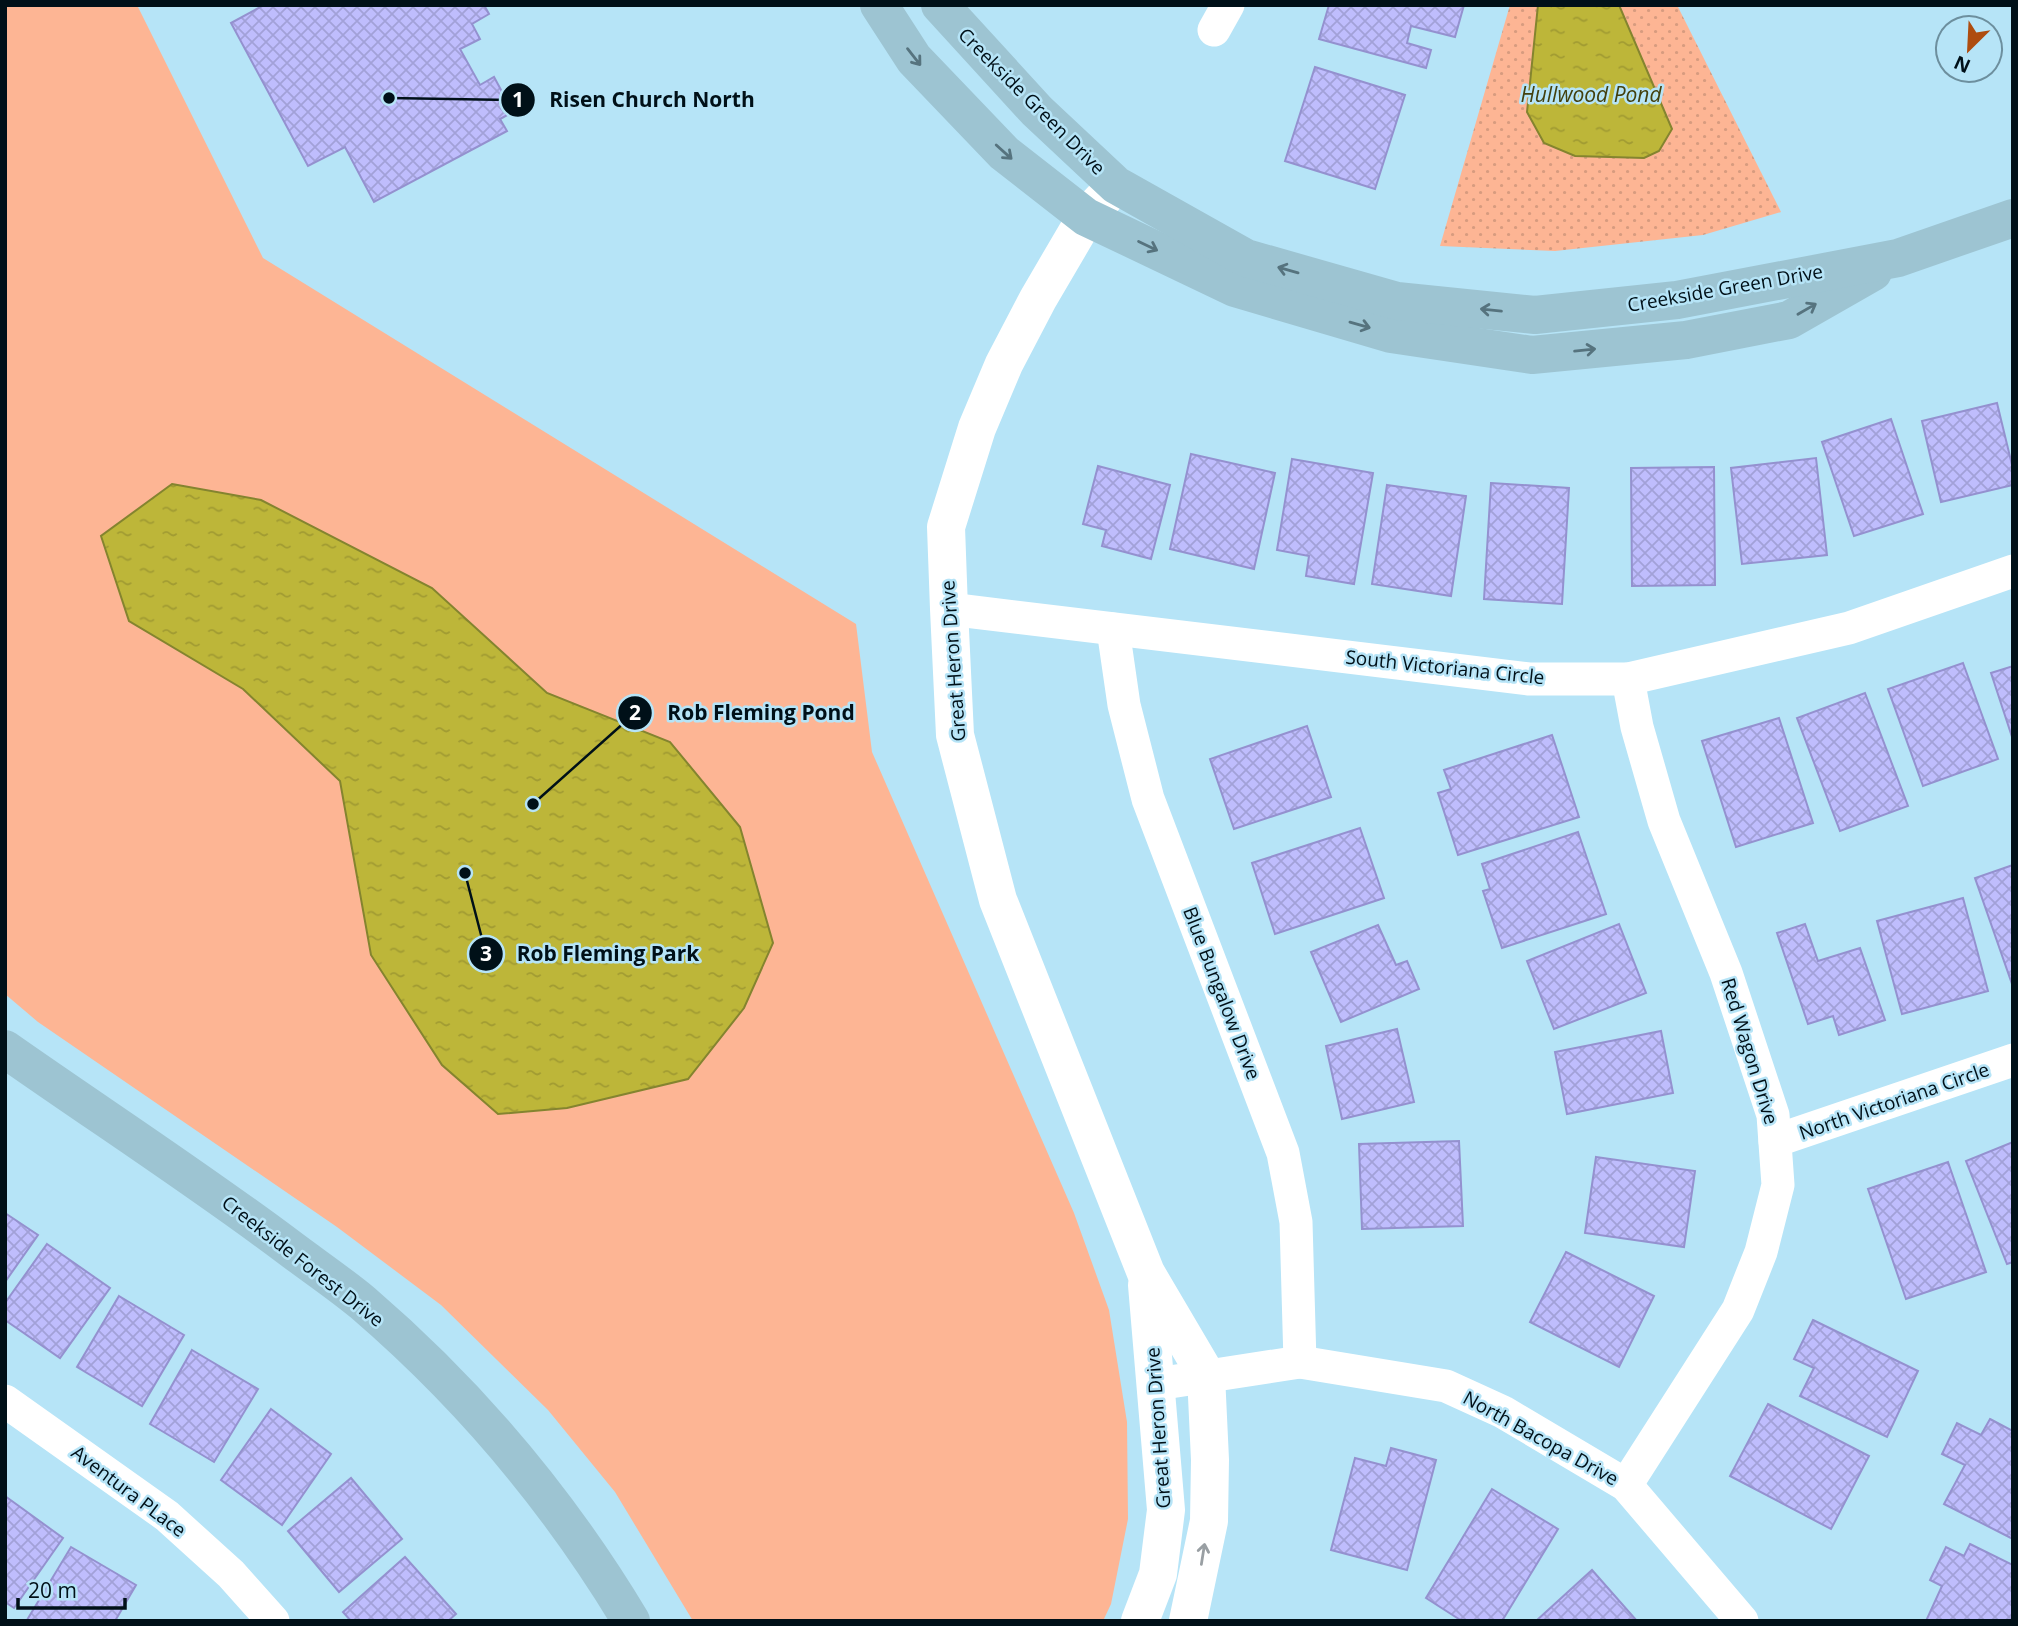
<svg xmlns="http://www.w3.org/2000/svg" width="2018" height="1626" viewBox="0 0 2018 1626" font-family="'Open Sans',sans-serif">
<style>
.grass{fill:url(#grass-dots)}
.park{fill:#fdb594}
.water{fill:url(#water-ripples);stroke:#84842f;stroke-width:2}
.building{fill:url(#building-cross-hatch);stroke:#9491cf;stroke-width:2}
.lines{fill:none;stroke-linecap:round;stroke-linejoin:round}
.minor{stroke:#fff;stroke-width:33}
.tertiary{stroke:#fff;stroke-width:38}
.secondary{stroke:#9dc4d2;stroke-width:38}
.oneway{stroke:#56737e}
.oneway2{stroke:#999fa3}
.labels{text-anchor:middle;stroke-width:5;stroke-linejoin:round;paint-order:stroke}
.street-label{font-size:19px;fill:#001018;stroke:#b6e4f7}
.water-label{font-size:21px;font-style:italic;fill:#43400d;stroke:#b6e4f7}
.leader{fill:none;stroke:#001018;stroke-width:2.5}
.callout-dot{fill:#001018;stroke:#b6e4f7;stroke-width:2.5}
.mark-label{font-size:21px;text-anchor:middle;font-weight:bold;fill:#fff}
.callout-label{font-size:21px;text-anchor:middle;font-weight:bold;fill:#001018;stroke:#b6e4f7;stroke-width:5;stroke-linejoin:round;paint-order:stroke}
</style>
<defs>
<pattern id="grass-dots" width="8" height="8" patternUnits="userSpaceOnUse" patternTransform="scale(1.75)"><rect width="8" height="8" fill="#fdb594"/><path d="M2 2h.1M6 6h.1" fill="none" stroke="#d79b7f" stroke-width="1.8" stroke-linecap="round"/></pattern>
<pattern id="water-ripples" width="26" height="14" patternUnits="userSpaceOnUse" patternTransform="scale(1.75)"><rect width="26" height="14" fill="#bdb639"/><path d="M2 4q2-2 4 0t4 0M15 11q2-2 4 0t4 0" fill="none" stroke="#a19b32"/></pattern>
<pattern id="building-cross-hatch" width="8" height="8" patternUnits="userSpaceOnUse" patternTransform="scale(1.75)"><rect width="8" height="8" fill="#bfbdfd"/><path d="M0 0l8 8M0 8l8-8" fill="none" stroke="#a2a1d8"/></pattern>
</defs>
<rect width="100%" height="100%" fill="#b6e4f7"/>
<path class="grass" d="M1510 5H1677L1781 212 1703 235 1555 251 1440 246Z"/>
<path class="park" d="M5 5H137L263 258 856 624 872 752 1074 1213 1109 1310 1127 1422 1128 1519 1111 1604 1103 1621H693L615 1492 548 1410 441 1305 337 1227 38 1022 5 994Z"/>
<g class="water">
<path d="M1538 5H1619L1672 129 1659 151 1644 158 1575 156 1544 143 1527 112Z"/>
<path d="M172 484 261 500 432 588 547 693 670 742 740 827 773 943 744 1008 688 1079 567 1108 498 1114 442 1065 371 955 340 781 243 689 129 621 101 536Z"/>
</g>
<g class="building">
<path d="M264 5H484L489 14 472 24 480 39 460 49 480 85 494 77 513 112 500 119 507 131 374 202 345 147 308 166 231 23Z"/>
<path d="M1329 5H1464L1455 37 1411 26 1407 43 1431 50 1426 68 1319 39Z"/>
<path d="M1315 67 1405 95 1375 189 1285 161Z"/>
<path d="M1997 403 2013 469V485L1941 502 1922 421Z"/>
<path d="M1891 419 1923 514 1854 536 1822 442Z"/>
<path d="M1191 454 1275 473 1254 569 1170 549Z"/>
<path d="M1816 458 1827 555 1742 564 1731 468Z"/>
<path d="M1292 459 1373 473 1354 584 1306 576 1309 556 1277 550Z"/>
<path d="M1098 466 1170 485 1151 559 1102 546 1106 530 1083 524Z"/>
<path d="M1714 467 1715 585 1632 586 1631 468Z"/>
<path d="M1491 483 1569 488 1562 604 1484 599Z"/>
<path d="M1387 485 1466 496 1451 596 1372 584Z"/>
<path d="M1963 663 1998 759 1923 786 1888 689Z"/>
<path d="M2013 666V740L1991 673Z"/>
<path d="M1865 693 1908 806 1840 831 1797 718Z"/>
<path d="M1779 718 1813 823 1736 847 1702 741Z"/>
<path d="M1307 726 1331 797 1234 829 1210 759Z"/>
<path d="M1552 735 1579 817 1458 855 1438 793 1451 789 1444 770Z"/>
<path d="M1360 828 1384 898 1275 934 1252 863Z"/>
<path d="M1578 832 1606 914 1502 948 1483 891 1490 889 1482 864Z"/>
<path d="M2013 865V984H2012L1975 878Z"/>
<path d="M1963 898 1988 991 1902 1014 1877 921Z"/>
<path d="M1619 924 1646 993 1554 1029 1527 961Z"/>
<path d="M1805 924 1818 961 1860 948 1885 1020 1839 1035 1833 1016 1808 1024 1777 933Z"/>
<path d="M1378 925 1396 965 1407 961 1419 989 1341 1022 1311 952Z"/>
<path d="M1397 1029 1414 1102 1342 1119 1326 1046Z"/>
<path d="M1661 1031 1673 1093 1567 1114 1555 1052Z"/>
<path d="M1459 1141 1463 1226 1362 1229 1359 1144Z"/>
<path d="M2013 1142V1262L2007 1264 1966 1161Z"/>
<path d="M1596 1157 1695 1171 1684 1247 1585 1233Z"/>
<path d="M1948 1162 1986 1272 1906 1299 1868 1189Z"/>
<path d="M5 1213 38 1235 5 1282Z"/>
<path d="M47 1244 110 1288 60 1358 5 1320V1303Z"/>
<path d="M1566 1252 1654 1296 1619 1367 1530 1322Z"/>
<path d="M119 1296 184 1335 142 1406 77 1367Z"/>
<path d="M1813 1320 1918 1371 1887 1437 1800 1396 1814 1368 1794 1359Z"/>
<path d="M192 1350 258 1389 214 1462 150 1424Z"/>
<path d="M1768 1404 1869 1456 1831 1529 1730 1476Z"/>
<path d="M271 1409 331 1454 282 1525 221 1480Z"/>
<path d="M1990 1419 2013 1431V1539L1944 1504 1965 1465 1942 1454 1957 1423 1981 1435Z"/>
<path d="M1391 1448 1436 1460 1407 1570 1331 1550 1355 1458 1386 1466Z"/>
<path d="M351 1478 402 1539 339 1592 288 1531Z"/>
<path d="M1492 1489 1558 1529 1502 1621H1462L1426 1598Z"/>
<path d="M5 1496 63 1538 14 1608 5 1602Z"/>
<path d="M1970 1544 2013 1565V1621H1926L1942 1586 1930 1580 1946 1547 1964 1556Z"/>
<path d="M71 1547 136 1585 115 1621 27 1620Z"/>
<path d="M405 1557 456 1614 448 1621H351L343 1612Z"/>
<path d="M1592 1570 1637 1621H1536Z"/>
</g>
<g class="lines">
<g class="minor">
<path d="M1214 30 1228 5"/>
<path d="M949 609 1529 679H1628L1849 628 2013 571"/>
<path d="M1113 629 1124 705 1148 799 1283 1153 1296 1222 1300 1362"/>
<path d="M1775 1141 2013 1060"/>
<path d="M1157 1384 1300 1362 1446 1386 1503 1412 1626 1485 1742 1621"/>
<path d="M5 1401 167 1516 231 1574 273 1621"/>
<path d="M1626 1485 1738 1310 1761 1252 1778 1185 1773 1115 1726 973 1664 821 1637 727 1628 679"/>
</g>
<g class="tertiary">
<path d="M1116 185 1086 217 1038 299 1004 364 977 428 946 527 949 609 955 735 998 900 1146 1273 1206 1375 1210 1460 1209 1521 1188 1621"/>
<path d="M1140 1621 1158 1574 1166 1510 1147 1285"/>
</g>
<g class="secondary">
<path d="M879 5 914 59 1004 153 1086 217 1235 288 1391 334 1532 355 1686 340 1789 320 1873 272"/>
<path d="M940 5 1037 111 1116 185 1246 258 1397 301 1535 315 1677 300 1898 258 2013 218"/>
<path d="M5 1049C99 1115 195 1177 287 1246 312 1265 339 1283 363 1303 470 1395 559 1501 631 1621"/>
</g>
</g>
<defs><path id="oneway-shaft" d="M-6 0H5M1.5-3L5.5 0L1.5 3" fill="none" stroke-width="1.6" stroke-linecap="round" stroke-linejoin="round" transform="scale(1.75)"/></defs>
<g class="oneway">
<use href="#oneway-shaft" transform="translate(914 57) rotate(52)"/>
<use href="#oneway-shaft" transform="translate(1004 152) rotate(42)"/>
<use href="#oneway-shaft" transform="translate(1148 246) rotate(26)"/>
<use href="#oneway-shaft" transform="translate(1288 270) rotate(-164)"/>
<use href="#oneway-shaft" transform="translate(1807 309) rotate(-30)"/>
<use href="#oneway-shaft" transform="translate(1491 310) rotate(-174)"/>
<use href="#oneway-shaft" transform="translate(1360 325) rotate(16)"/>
<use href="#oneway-shaft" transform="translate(1585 350) rotate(-6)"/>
</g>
<use class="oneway2" href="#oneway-shaft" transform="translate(1203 1554) rotate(-81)"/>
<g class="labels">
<g class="street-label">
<text transform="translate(1032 101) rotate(45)" y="7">Creekside Green Drive</text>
<text transform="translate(1725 288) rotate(-10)" y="7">Creekside Green Drive</text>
<text transform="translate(953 661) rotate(-94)" y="7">Great Heron Drive</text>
<text transform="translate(1445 667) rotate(6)" y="7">South Victoriana Circle</text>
<text transform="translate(1222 993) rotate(69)" y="7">Blue Bungalow Drive</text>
<text transform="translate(1750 1051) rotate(73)" y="7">Red Wagon Drive</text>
<text transform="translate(1894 1101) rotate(-19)" y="7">North Victoriana Circle</text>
<text transform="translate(303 1261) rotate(38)" y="7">Creekside Forest Drive</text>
<text transform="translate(1158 1428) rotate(-94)" y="7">Great Heron Drive</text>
<text transform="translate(1541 1438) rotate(29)" y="7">North Bacopa Drive</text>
<text transform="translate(129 1491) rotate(37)" y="7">Aventura PLace</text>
</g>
<g class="water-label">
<text x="1591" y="102">Hullwood Pond</text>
</g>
</g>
<path class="leader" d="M389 98L518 100M533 804L635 713M465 873L486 954"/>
<g class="callout-dot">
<circle cx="389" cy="98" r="7"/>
<circle cx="533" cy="804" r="7"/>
<circle cx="465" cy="873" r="7"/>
<circle cx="518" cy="100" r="18"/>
<circle cx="635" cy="713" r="18"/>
<circle cx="486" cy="954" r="18"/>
</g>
<g class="mark-label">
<text x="518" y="107">1</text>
<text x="635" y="720">2</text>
<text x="486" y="961">3</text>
</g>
<g class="callout-label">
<text x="652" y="107">Risen Church North</text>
<text x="761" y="720">Rob Fleming Pond</text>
<text x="608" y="961">Rob Fleming Park</text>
</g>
<rect width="2018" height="1626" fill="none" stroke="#001018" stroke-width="14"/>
<g transform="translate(1969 49) rotate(204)"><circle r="33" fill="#b6e4f7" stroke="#6d8f9e" stroke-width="2"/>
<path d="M0-5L12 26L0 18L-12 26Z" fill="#ae4c0f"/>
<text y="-10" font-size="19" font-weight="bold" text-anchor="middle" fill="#001018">N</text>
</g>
<path d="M18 1598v10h107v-10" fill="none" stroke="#001018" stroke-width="3.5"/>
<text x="28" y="1598" font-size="21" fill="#001018" stroke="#b6e4f7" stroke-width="5" paint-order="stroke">20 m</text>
</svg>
